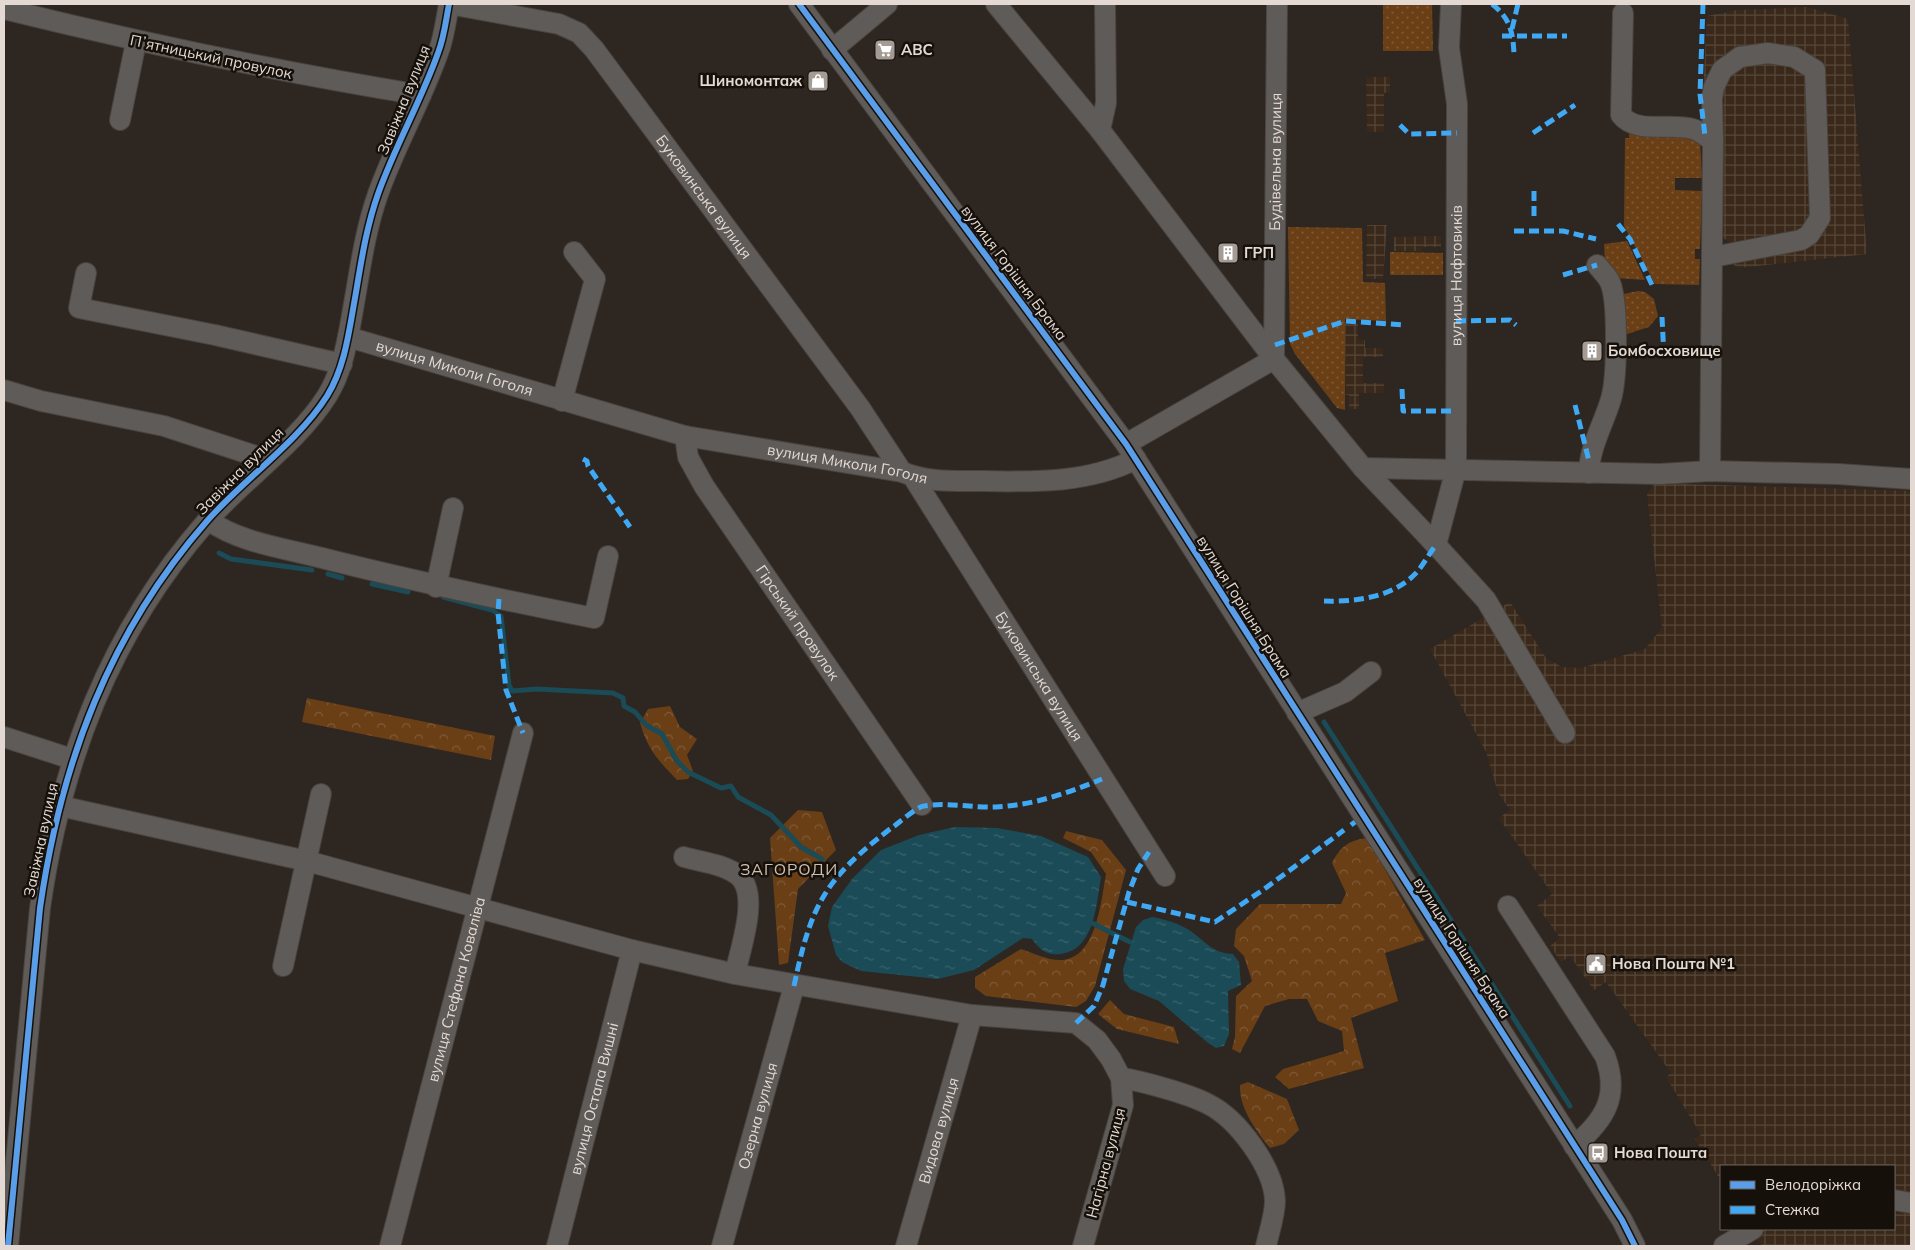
<svg xmlns="http://www.w3.org/2000/svg" width="1915" height="1250" viewBox="0 0 1915 1250" font-family="Mulish,sans-serif">
<style>
.industrial{fill:url(#industrial-grid)}
.forest{fill:url(#forest-crowns)}
.garden{fill:url(#garden-dots)}
.water{fill:url(#water-ripples)}
.lines{fill:none;stroke-linecap:round;stroke-linejoin:round}
.stream{stroke:#1a4b56;stroke-width:5}
.minor-casing{stroke:#4a433d;stroke-width:22}
.minor{stroke:#5f5b58;stroke-width:20}
.quiet{stroke:#3fa9f5;stroke-width:5;stroke-dasharray:10 5;stroke-linecap:butt}
.cycleway-casing{stroke:#16100b;stroke-width:9}
.cycleway{stroke:#5a9eea;stroke-width:6}
.labels{text-anchor:middle;stroke-width:5;stroke-linejoin:round;paint-order:stroke}
.poi-label{font-size:15px;font-weight:bold;fill:#e4dad3;stroke:#16100b;text-anchor:start}
.street-label{font-size:15px;fill:#e4dad3;stroke:#16100b}
.neighbourhood-label{font-size:16px;letter-spacing:1px;fill:#d1beb0;stroke:#16100b}
</style>
<defs>
<pattern id="industrial-grid" width="8" height="8" patternUnits="userSpaceOnUse" patternTransform="scale(1.25)"><rect width="8" height="8" fill="#3a291a"/><path d="M0 4h8M4 0v8" fill="none" stroke="#56473a"/></pattern>
<pattern id="forest-crowns" width="20" height="18" patternUnits="userSpaceOnUse" patternTransform="scale(1.25)"><rect width="20" height="18" fill="#6a3f16"/><path d="M2 6a3 3 0 1 1 6 0M12 15a3 3 0 1 1 6 0" fill="none" stroke="#7f5a37"/></pattern>
<pattern id="garden-dots" width="8" height="8" patternUnits="userSpaceOnUse" patternTransform="scale(1.25)"><rect width="8" height="8" fill="#6a3f16"/><path d="M2 2h.1M6 6h.1" fill="none" stroke="#7f5a37" stroke-width="1.8" stroke-linecap="round"/></pattern>
<pattern id="water-ripples" width="26" height="14" patternUnits="userSpaceOnUse" patternTransform="scale(1.25)"><rect width="26" height="14" fill="#1a4b56"/><path d="M2 4q2-2 4 0t4 0M15 11q2-2 4 0t4 0" fill="none" stroke="#3b646d"/></pattern>
</defs>
<rect width="100%" height="100%" fill="#2e2620"/>
<g class="industrial">
<path d="M1807 7 1848 19 1867 254 1739 268 1730 262 1736 246 1723 238 1722 233 1703 94 1707 16 1738 10Z"/>
<path d="M1366 77H1390V93H1384V132H1367Z"/>
<path d="M1367 225H1387L1383 279H1366Z"/>
<path d="M1441 236V247H1422V251H1394V237Z"/>
<path d="M1345 323H1358V339L1365 340V348H1383V357H1363V383H1384V393H1359V409H1349V395H1346Z"/>
<path d="M1655 483 1911 491V1246H1762L1751 1229H1894V1166H1721V1181L1695 1139 1701 1135 1666 1077 1671 1073 1606 982 1594 990 1570 956 1561 962 1550 946 1560 938 1537 906 1552 894 1499 818 1510 810 1498 793 1486 752 1430 649 1510 602 1546 658 1562 667 1581 668 1645 649 1662 628 1647 494Z"/>
</g>
<g class="forest">
<path d="M307 698 495 736 491 760 302 722Z"/>
<path d="M670 706 680 727 697 739 687 755 693 771 688 779 677 780C658 760 648 750 640 723L648 709Z"/>
<path d="M798 810 822 812 836 850 798 889 788 963 779 965 770 838Z"/>
<path d="M1066 831 1102 840 1126 870 1095 986 1086 1001 1076 1007 986 996 975 988V977L1021 949C1033 953 1049 961 1063 960 1097 956 1101 901 1106 874L1091 852 1063 838Z"/>
<path d="M1367 838 1425 940 1385 953 1398 1001 1351 1018 1364 1068 1289 1089 1275 1077 1283 1069 1344 1051 1342 1031 1318 1021 1307 999H1289L1265 1006 1240 1053 1232 1049 1235 1037 1236 996 1252 981 1244 956 1234 946 1236 929 1260 904H1341L1346 893 1332 863C1340 847 1349 840 1367 838Z"/>
<path d="M1110 1000 1124 1014 1174 1027 1179 1044 1117 1029 1098 1014Z"/>
<path d="M1248 1082 1287 1099 1299 1130 1284 1144 1270 1148C1256 1131 1239 1108 1240 1085Z"/>
</g>
<g class="garden">
<path d="M1383 4H1432L1433 51H1383Z"/>
<path d="M1629 133 1693 135 1700 141 1702 178H1675V190L1702 191 1700 249H1695V259H1700L1699 285 1655 284 1624 226 1625 138H1629Z"/>
<path d="M1288 227 1362 228 1363 282 1385 283 1386 321 1345 319V410L1337 408 1295 354 1290 344Z"/>
<path d="M1627 241 1645 280 1615 278 1605 262 1604 244Z"/>
<path d="M1390 252 1443 253V275H1390Z"/>
<path d="M1638 291 1645 292 1654 299 1658 316 1649 327 1621 336 1619 295Z"/>
</g>
<g class="water">
<path d="M955 827 997 828 1041 836 1088 857 1101 877C1096 905 1095 949 1061 954 1047 956 1040 950 1032 939L1023 938 974 970 938 979 861 971 842 962 836 955 828 926 832 907 852 879 881 850 919 835Z"/>
<path d="M1152 917C1164 919 1178 923 1189 930 1206 941 1211 953 1233 954L1239 962 1241 985 1228 991 1229 1034 1224 1046 1216 1048 1208 1043 1159 1001 1130 989 1124 981 1123 969 1136 927 1143 920Z"/>
</g>
<g class="lines">
<g class="stream">
<path d="M219 553 231 559 312 570"/>
<path d="M328 574 342 578"/>
<path d="M372 584 408 592"/>
<path d="M443 597 492 610 501 616 509 685 512 691 537 689 613 693 623 698 624 706 635 712 646 725 662 734 677 761 688 772 721 788 731 786 738 797 771 815 801 847 822 859"/>
<path d="M1324 722 1570 1106"/>
<path d="M1088 921 1130 942"/>
</g>
<g class="minor-casing">
<g id="minor">
<path id="s1" d="M449 4 559 24 579 33 594 49 860 408 902 472"/>
<path d="M799 4 1126 444 1622 1220 1635 1246"/>
<path d="M996 4 1100 130 1274 359 1363 468 1436 545"/>
<path d="M4 9C142 43 280 72 421 95"/>
<path d="M1623 13 1621 115C1637 135 1670 122 1693 129 1700 131 1707 137 1713 141L1710 471"/>
<path d="M832 50 887 4"/>
<path d="M120 120 136 42"/>
<path d="M1100 130 1106 103 1105 4"/>
<path d="M1713 257 1801 240 1809 235 1820 218 1815 70 1794 57 1768 53 1740 57 1722 70 1714 87 1712 98 1713 141"/>
<path d="M86 273 79 308 215 335 342 364"/>
<path id="s2" d="M348 337 685 436 902 472C926 482 952 481 977 481 1031 482 1087 484 1136 459"/>
<path d="M4 390 41 401 164 426 268 460"/>
<path d="M562 401 595 279 574 252"/>
<path id="s3" d="M685 436 688 457 704 486 922 805"/>
<path id="s4" d="M1126 444 1274 359 1277 4"/>
<path d="M1363 468 1660 474 1710 471 1838 474 1911 479"/>
<path d="M1589 473C1589 448 1604 423 1611 399 1617 379 1619 298 1609 280 1606 275 1601 270 1597 265"/>
<path id="s5" d="M913 477 1165 876"/>
<path d="M208 520C240 543 284 548 322 558 413 581 503 600 594 618L608 556"/>
<path d="M1426 534 1486 600 1565 733"/>
<path id="s6" d="M1436 545 1456 469 1457 104 1449 48 1451 4"/>
<path d="M436 587 453 508"/>
<path d="M1297 713 1345 692 1371 672"/>
<path d="M4 737 72 759"/>
<path d="M60 806 307 861 632 950 735 974 972 1015 1076 1023 1097 1040 1111 1059 1121 1078 1123 1105 1083 1246"/>
<path d="M684 857C701 862 725 864 739 876 760 895 740 949 735 974"/>
<path d="M1508 906 1605 1056C1620 1096 1605 1120 1574 1146"/>
<path d="M283 966 321 794"/>
<path d="M1121 1078C1142 1081 1189 1094 1208 1104 1238 1119 1274 1168 1275 1201 1275 1215 1269 1232 1266 1246"/>
<path d="M1894 1200 1911 1203"/>
<path d="M8 1246 40 908C61 762 109 633 207 521 244 479 298 442 327 396 345 367 349 331 355 298 361 263 366 228 378 194 395 146 421 101 438 53 444 38 446 20 449 4"/>
<path id="s7" d="M390 1246 523 733"/>
<path id="s8" d="M557 1246 632 950"/>
<path id="s9" d="M722 1246 794 986"/>
<path id="s10" d="M906 1246 972 1015"/>
<path d="M1724 1246 1753 1229"/>
</g>
</g>
<use href="#minor" class="minor"/>
<g class="quiet">
<path d="M1492 4C1510 18 1513 32 1514 54"/>
<path d="M1703 4 1700 94 1705 136"/>
<path d="M1512 29 1518 4"/>
<path d="M1502 36H1567"/>
<path d="M1400 125 1409 134 1457 133"/>
<path d="M1533 133 1575 105"/>
<path d="M1534 191V216"/>
<path d="M1618 224 1630 239 1654 289"/>
<path d="M1514 231H1563L1596 239"/>
<path d="M1563 275 1597 265"/>
<path d="M1662 317 1664 357"/>
<path d="M1456 321 1510 320 1516 325"/>
<path d="M1275 345 1345 321 1404 325"/>
<path d="M1402 389 1403 411H1456"/>
<path d="M1575 405 1589 461"/>
<path d="M583 459 587 461 588 466 630 527"/>
<path d="M499 599 498 613 506 690 523 733"/>
<path d="M1324 601C1353 602 1390 598 1413 576 1422 568 1428 555 1436 545"/>
<path d="M1351 825 1355 822"/>
<path d="M1127 902 1215 922 1263 890 1344 830"/>
<path d="M794 986C811 905 824 880 890 829 898 824 916 807 924 806 947 802 973 808 996 807 1034 805 1068 793 1102 779"/>
<path d="M1076 1023 1094 1006 1103 985 1129 892 1138 869 1149 852"/>
</g>
<g class="cycleway-casing">
<g id="cycleway">
<path d="M799 4 1126 444 1622 1220 1635 1246"/>
<path d="M8 1246 40 908C61 762 109 633 207 521 244 479 298 442 327 396 345 367 349 331 355 298 361 263 366 228 378 194 395 146 421 101 438 53 444 38 446 20 449 4"/>
</g>
</g>
<use href="#cycleway" class="cycleway"/>
</g>
<defs>
<g id="supermarket-square" transform="scale(1.125)"><rect x="-9" y="-9" width="18" height="18" rx="4" fill="#a49b94" stroke="#16100b"/><path d="M-6-5.5h2.5l.6 2H6L4.5 2H-2.5L-4.4-4H-6ZM-1.5 3.2a1.3 1.3 0 1 0 .1 0ZM3 3.2a1.3 1.3 0 1 0 .1 0Z" fill="#fff"/></g>
<g id="shop-square" transform="scale(1.125)"><rect x="-9" y="-9" width="18" height="18" rx="4" fill="#a49b94" stroke="#16100b"/><path d="M-5-2.5h2.3a2.7 3.5 0 0 1 5.4 0H5L5.5 6h-11ZM-1.5-2.5h3a1.5 2.3 0 0 0-3 0Z" fill="#fff"/></g>
<g id="building-square" transform="scale(1.125)"><rect x="-9" y="-9" width="18" height="18" rx="4" fill="#a49b94" stroke="#16100b"/><path d="M-4-6H4V6H1V3H-1V6H-4ZM-2.5-4.3h1.7v1.8h-1.7ZM.8-4.3h1.7v1.8H.8ZM-2.5-1h1.7V.8h-1.7ZM.8-1h1.7V.8H.8Z" fill="#fff"/></g>
<g id="civic-square" transform="scale(1.125)"><rect x="-9" y="-9" width="18" height="18" rx="4" fill="#a49b94" stroke="#16100b"/><path d="M-.6-6.5H3V-4.5H.6V-3L4-1V1h2V6H-6V1h2V-1L-.6-3ZM-1.2 2.5V6h2.4V2.5Z" fill="#fff"/></g>
<g id="bus-square" transform="scale(1.125)"><rect x="-9" y="-9" width="18" height="18" rx="4" fill="#a49b94" stroke="#16100b"/><path d="M-5-6H5V4H4V6H2V4H-2V6H-4V4H-5ZM-3.5-4V0h7V-4ZM-3.5 1.2v1.5H-2V1.2ZM2 1.2v1.5H3.5V1.2Z" fill="#fff"/></g>
</defs>
<g fill-rule="evenodd">
<use href="#supermarket-square" x="885" y="50"/>
<use href="#shop-square" x="818" y="81"/>
<use href="#building-square" x="1228" y="253"/>
<use href="#building-square" x="1592" y="351"/>
<use href="#civic-square" x="1596" y="964"/>
<use href="#bus-square" x="1598" y="1153"/>
</g>
<g class="labels">
<g class="poi-label">
<text x="901" y="55">ABC</text>
<text x="802" y="86" text-anchor="end">Шиномонтаж</text>
<text x="1244" y="258">ГРП</text>
<text x="1608" y="356">Бомбосховище</text>
<text x="1612" y="969">Нова Пошта №1</text>
<text x="1614" y="1158">Нова Пошта</text>
</g>
<g class="street-label">
<text transform="translate(211 57) rotate(12)" y="5">Пʼятницький провулок</text>
<text transform="translate(404 100) rotate(-68)" y="5">Завіжна вулиця</text>
<text dy="5" stroke="none"><textPath href="#s4" startOffset="368">Будівельна вулиця</textPath></text>
<text dy="5" stroke="none"><textPath href="#s1" startOffset="340">Буковинська вулиця</textPath></text>
<text transform="translate(1014 273) rotate(53)" y="5">вулиця Горішня Брама</text>
<text dy="5" stroke="none"><textPath href="#s6" startOffset="272">вулиця Нафтовиків</textPath></text>
<text dy="5" stroke="none"><textPath href="#s2" startOffset="111">вулиця Миколи Гоголя</textPath></text>
<text dy="5" stroke="none"><textPath href="#s2" startOffset="516">вулиця Миколи Гоголя</textPath></text>
<text transform="translate(240 471) rotate(-45)" y="5">Завіжна вулиця</text>
<text transform="translate(1244 607) rotate(58)" y="5">вулиця Горішня Брама</text>
<text dy="5" stroke="none"><textPath href="#s3" startOffset="220">Гірський провулок</textPath></text>
<text dy="5" stroke="none"><textPath href="#s5" startOffset="236">Буковинська вулиця</textPath></text>
<text transform="translate(41 840) rotate(-78)" y="5">Завіжна вулиця</text>
<text transform="translate(1462 948) rotate(57)" y="5">вулиця Горішня Брама</text>
<text dy="5" stroke="none"><textPath href="#s7" startOffset="265">вулиця Стефана Коваліва</textPath></text>
<text dy="5" stroke="none"><textPath href="#s8" startOffset="152">вулиця Остапа Вишні</textPath></text>
<text dy="5" stroke="none"><textPath href="#s9" startOffset="135">Озерна вулиця</textPath></text>
<text dy="5" stroke="none"><textPath href="#s10" startOffset="120">Видова вулиця</textPath></text>
<text transform="translate(1106 1163) rotate(-75)" y="5">Нагірна вулиця</text>
</g>
<g class="neighbourhood-label">
<text x="789" y="875">ЗАГОРОДИ</text>
</g>
</g>
<rect width="1915" height="1250" fill="none" stroke="#e4dad3" stroke-width="10"/>
<rect x="1720" y="1165" width="175" height="65" fill="#16100b" stroke="#68615b"/>
<rect x="1730" y="1181" width="25" height="8" fill="#5a9eea" stroke="#68615b"/>
<text x="1765" y="1190" font-size="15" fill="#e4dad3">Велодоріжка</text>
<rect x="1730" y="1206" width="25" height="8" fill="#3fa9f5" stroke="#68615b"/>
<text x="1765" y="1215" font-size="15" fill="#e4dad3">Стежка</text>
</svg>
